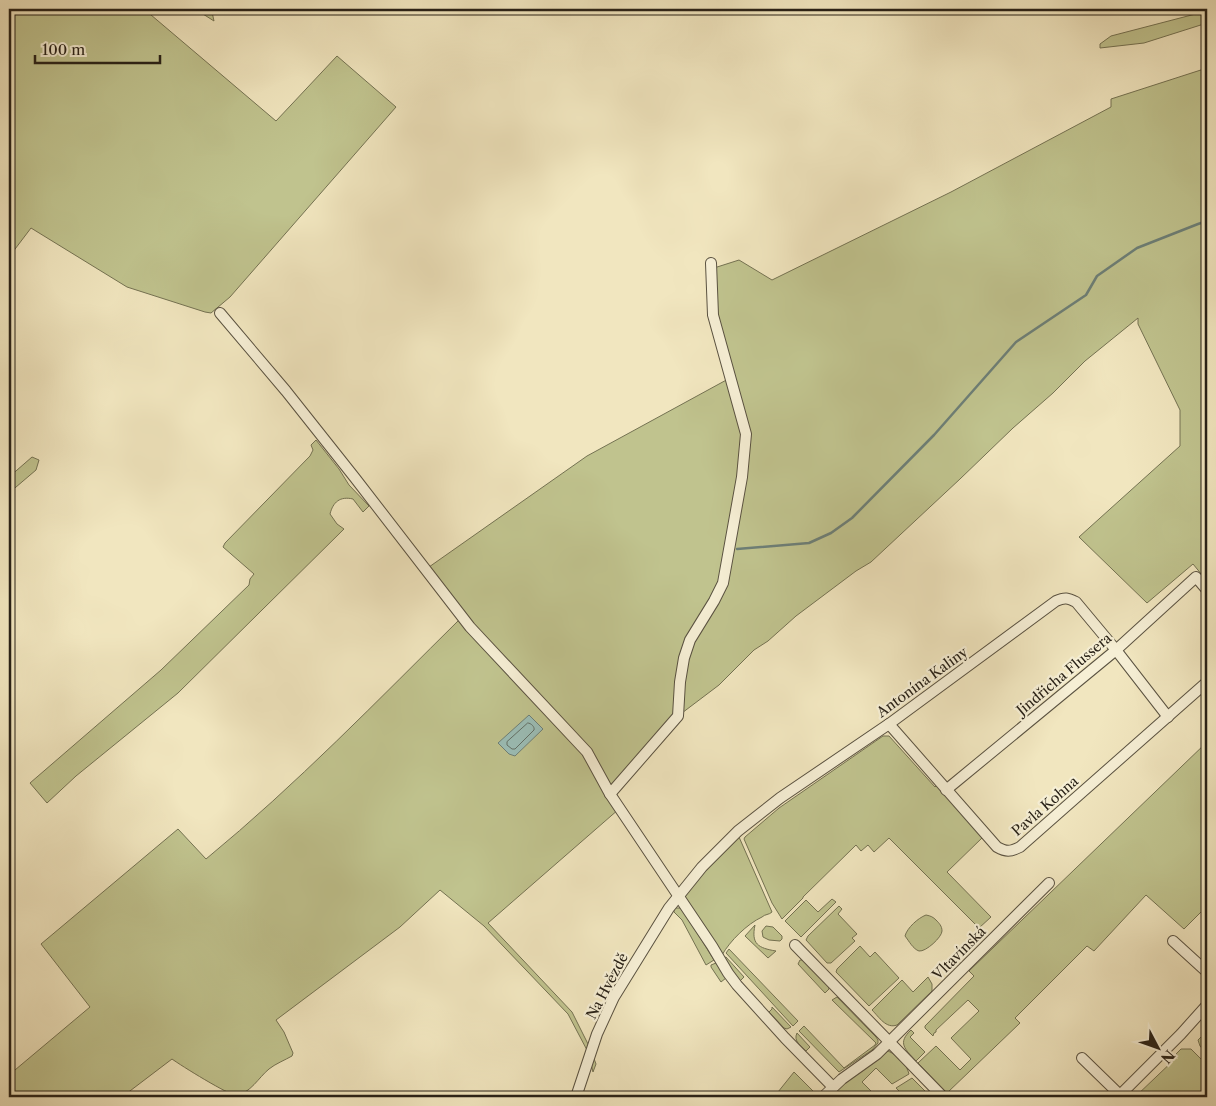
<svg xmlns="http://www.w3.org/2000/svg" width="1216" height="1106" viewBox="0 0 1216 1106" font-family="'Libre Caslon Text',serif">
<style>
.green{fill:#c0c38e;stroke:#747252}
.water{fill:#9bbeb7;stroke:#6d7f77}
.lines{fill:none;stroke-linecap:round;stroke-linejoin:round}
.shore{stroke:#627067;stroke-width:1}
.stream{stroke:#6d7f77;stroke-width:2.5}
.minor-casing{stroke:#5a5241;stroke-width:12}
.minor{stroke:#f6efd5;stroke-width:10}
.labels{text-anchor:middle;stroke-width:4.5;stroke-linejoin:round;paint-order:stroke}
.street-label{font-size:14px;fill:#282117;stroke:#f6efd5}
</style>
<rect width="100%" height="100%" fill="#f1e6bf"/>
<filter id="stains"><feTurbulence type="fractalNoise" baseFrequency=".004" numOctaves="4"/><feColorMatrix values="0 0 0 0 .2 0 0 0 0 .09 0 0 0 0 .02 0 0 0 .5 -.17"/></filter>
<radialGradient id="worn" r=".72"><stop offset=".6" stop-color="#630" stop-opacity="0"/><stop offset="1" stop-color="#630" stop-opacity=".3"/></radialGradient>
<g class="green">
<path d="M9 9H144L276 121 337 56 396 107 230 297 211 313 205 312 127 287 31 228 9 257Z"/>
<path d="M195 9H209L212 12 214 21Z"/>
<path d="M1207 11V23L1144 43 1100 48V44L1111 36Z"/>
<path d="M1207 68V581L1193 564 1147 603 1079 537 1180 446V410L1138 324V318L1085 361 1053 393 1013 428 960 479 871 562 856 571 796 616 768 641 754 650 719 685 678 716 610 794 619 809 488 923 572 1012 590 1048 596 1064 593 1072 588 1052 568 1014 484 926 440 890 400 927 276 1020 284 1032 293 1053 292 1056C285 1060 275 1064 269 1069 259 1077 250 1094 236 1095 230 1096 180 1065 172 1059L122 1097H9V1075L90 1007 41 944 178 829 206 859C296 785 378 700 462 617L429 567 587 456 730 378 713 315 714 268 739 260 772 280 951 192 1111 107V99Z"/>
<path d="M316 440 339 469 349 485 369 506 363 512 353 499C340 496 333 502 330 514L337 524 344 529 178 693 76 776 47 803 30 783 161 670 249 585 250 579 254 574 223 547 225 543 310 456 313 450 311 445Z"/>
<path d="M32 457 39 460 36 470 9 493V477Z"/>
<path d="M883 736H889L935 787 937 785 983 837 947 872 991 917 979 928 889 838 874 852 868 845 861 851 856 845 803 897V898L782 919 772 903 744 839 745 837 779 808Z"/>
<path d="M1207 742V906L1184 929 1146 895 1094 951 1087 946 1015 1018 1020 1023 947 1093 918 1063 936 1046 960 1070 971 1059 951 1038 979 1011 968 1000 936 1030V1032L934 1033 933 1036 925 1028V1026L974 976 969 971Z"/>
<path d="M739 837 772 912C769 915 765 914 762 917 747 924 730 941 722 955L704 925 686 900 685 896 690 888 708 868Z"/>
<path d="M832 899 836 902 801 937 785 921 806 900 818 912Z"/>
<path d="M839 906 842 909 838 914 857 934 852 938 855 941 831 963H827L806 940 808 936Z"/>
<path d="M675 908H680L684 912 714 960 706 965 682 920 674 912V910Z"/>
<path d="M926 915C931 916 933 917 936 920 939 923 942 926 942 931 942 937 926 952 919 951 913 949 909 941 905 936 907 928 918 918 926 915Z"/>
<path d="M755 925C751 944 758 948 776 951L768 958 745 936Z"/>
<path d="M766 926 773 927 782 936V939L780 941 769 940 763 937 762 931Z"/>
<path d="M860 946 870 957 875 952 899 978 869 1006 836 972 837 969Z"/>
<path d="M729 949 798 1021 793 1026 726 953Z"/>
<path d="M726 957 744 977 740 981 723 958Z"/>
<path d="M800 960H804L828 984 829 989 825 993 798 964Z"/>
<path d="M716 963 726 978 721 982 711 967V965Z"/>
<path d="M928 977 932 984V991L897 1025C886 1029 879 1017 872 1010L902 980 913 992Z"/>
<path d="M837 997 876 1037 878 1040V1043L872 1050 839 1072 799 1031 804 1026 844 1068 875 1045 876 1043 832 1000Z"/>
<path d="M772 1007 791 1027 787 1029 784 1028 769 1012 772 1009Z"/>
<path d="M911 1030 914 1033 910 1037 925 1052 916 1061C905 1049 897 1043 911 1030Z"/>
<path d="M1207 1031V1054L1200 1046 1198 1040Z"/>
<path d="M797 1033 810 1047 806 1051C801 1046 793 1041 797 1033Z"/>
<path d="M1181 1049H1191L1207 1065V1097H1135L1178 1056 1176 1054Z"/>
<path d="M888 1051C899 1056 906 1063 909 1074L892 1084 876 1068 862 1082 877 1097H829L846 1082Z"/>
<path d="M794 1072 819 1097H774Z"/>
<path d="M912 1078 931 1097H905L896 1088Z"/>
</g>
<path class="water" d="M529 715 543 729 515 756 509 754 498 743Z"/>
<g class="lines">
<path class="shore" d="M528 723C531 723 535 727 534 730L515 749H512L507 745V742Z"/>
<path class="stream" d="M737 549 809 543 831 533 852 518 934 435 1016 342 1086 295 1097 276 1137 248 1198 224 1207 221"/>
<g class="minor-casing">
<g id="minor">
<path d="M220 313 286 391 355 478 470 627 587 752 610 794 712 946 728 973 737 985 785 1038 833 1087"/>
<path d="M889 724 997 847C1006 852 1010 852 1020 847L1207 682"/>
<path d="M946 790 1116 650 1196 577 1207 590"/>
<path d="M610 794 678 716 680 682 684 658 690 640 714 601 723 583 742 477 746 434 713 315 711 263"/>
<path d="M1173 941 1207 972"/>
<path d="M795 945 943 1097"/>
<path d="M1082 1058 1120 1095"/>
<path d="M576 1097 597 1034 614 997 669 908 702 867 738 831 780 798 889 724 1056 601C1065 597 1068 598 1076 602L1116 650 1168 717"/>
<path d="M823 1097 842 1079 877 1054 1049 883"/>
<path d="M1118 1097 1181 1034 1207 1005"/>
</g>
</g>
<use href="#minor" class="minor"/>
</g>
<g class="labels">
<g class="street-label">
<text transform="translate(1064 674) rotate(-40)" y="5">Jindřicha Flussera</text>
<text transform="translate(922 682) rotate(-36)" y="5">Antonína Kaliny</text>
<text transform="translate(1045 806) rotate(-41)" y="5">Pavla Kohna</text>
<text transform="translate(959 953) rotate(-45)" y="5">Vltavínská</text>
<text transform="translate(607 986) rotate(-62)" y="5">Na Hvězdě</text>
</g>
</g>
<rect width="1216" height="1106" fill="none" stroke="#f1e6bf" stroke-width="30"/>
<rect x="10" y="10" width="1196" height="1086" fill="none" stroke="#282117" stroke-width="2.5"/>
<rect x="15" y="15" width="1186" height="1076" fill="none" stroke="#282117"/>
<g transform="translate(1158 1048) rotate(131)" stroke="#f6efd5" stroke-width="4" paint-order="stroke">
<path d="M0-4L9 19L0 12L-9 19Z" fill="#282117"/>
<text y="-8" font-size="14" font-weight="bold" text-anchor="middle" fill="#282117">N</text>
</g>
<path d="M35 55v8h125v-8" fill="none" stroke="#282117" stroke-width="2.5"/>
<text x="42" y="55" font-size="15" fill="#282117" stroke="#f6efd5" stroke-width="4" paint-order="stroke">100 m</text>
<rect width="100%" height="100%" filter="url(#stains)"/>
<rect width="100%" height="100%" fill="url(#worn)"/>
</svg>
